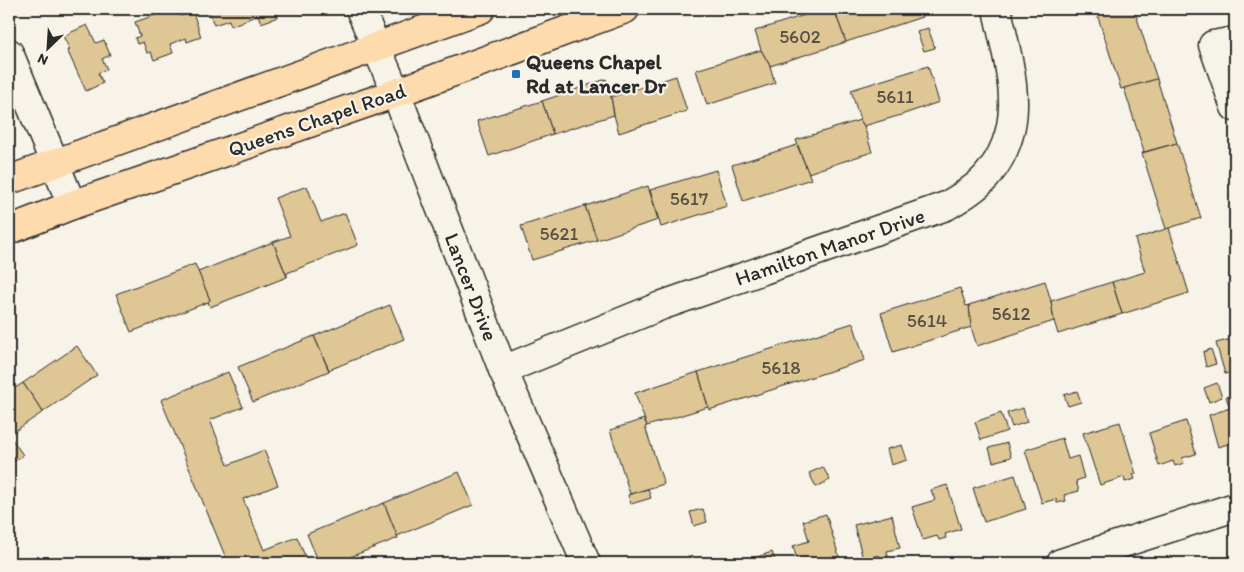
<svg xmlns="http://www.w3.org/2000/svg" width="1244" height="572" viewBox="0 0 1244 572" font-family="Itim,sans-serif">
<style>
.building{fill:#dec695;stroke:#2b2b2b}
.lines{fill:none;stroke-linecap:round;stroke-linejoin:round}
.minor-casing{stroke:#2b2b2b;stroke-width:31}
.major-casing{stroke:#2b2b2b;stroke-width:31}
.minor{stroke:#f7f3e8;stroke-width:28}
.major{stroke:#fedbac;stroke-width:28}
.poi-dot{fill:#1f6fb2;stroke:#f7f3e8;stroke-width:2}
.labels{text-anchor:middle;stroke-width:4.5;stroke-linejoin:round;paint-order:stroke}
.number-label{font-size:19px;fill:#585246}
.poi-label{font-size:21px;font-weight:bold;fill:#2b2b2b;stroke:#f7f3e8;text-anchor:start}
.street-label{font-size:21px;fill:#2b2b2b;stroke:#f7f3e8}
</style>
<rect width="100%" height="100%" fill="#f7f3e8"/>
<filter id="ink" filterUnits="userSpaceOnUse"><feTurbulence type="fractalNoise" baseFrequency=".02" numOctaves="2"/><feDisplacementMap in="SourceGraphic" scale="10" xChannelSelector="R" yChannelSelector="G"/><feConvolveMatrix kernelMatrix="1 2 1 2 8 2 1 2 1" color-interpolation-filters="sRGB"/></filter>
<g filter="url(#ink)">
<g class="building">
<path d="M173 9H177L180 16 193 12 201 37 187 42 186 38 170 44 173 53 154 60 151 52 147 53 143 42 137 44 135 38 140 36 135 22Z"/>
<path d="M208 9H279L275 10 278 17 261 23 258 15 231 26 229 20 214 25Z"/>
<path d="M823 9H834L846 42 770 66 761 50 755 31Z"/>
<path d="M834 9H919L922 17 846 42Z"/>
<path d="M1103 9H1134L1157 79 1121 89 1096 11Z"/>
<path d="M87 25 96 43 104 40 110 55 102 59 107 69 98 73 103 83 86 91 67 50H70L63 36Z"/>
<path d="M928 28 935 48 924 51 917 32Z"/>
<path d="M761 50 770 66 775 83 707 105 696 70Z"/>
<path d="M928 66 939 102 901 115 864 126 860 120 851 90Z"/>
<path d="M676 76 687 111 619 133 614 115 611 97Z"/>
<path d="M606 79 611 97 614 115 553 134 542 101Z"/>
<path d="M1157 79 1177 143 1144 152 1124 88Z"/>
<path d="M542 101 553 134 489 156 477 121Z"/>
<path d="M860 120 864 126 872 152 808 173 796 140Z"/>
<path d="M1177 143 1201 218 1166 229 1142 153Z"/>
<path d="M797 145 811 179 743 201 732 165Z"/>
<path d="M716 170 727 206 661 227 650 190Z"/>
<path d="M307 186 321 222 345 213 358 245 287 273V277L273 242 290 236 275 198Z"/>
<path d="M648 186 658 220 597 240 585 206Z"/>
<path d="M585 206 597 240 532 260 521 226Z"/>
<path d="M1169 228 1189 293 1122 314 1112 282 1145 272 1135 239Z"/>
<path d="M273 242 287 277 210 307 208 302 210 300 198 272Z"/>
<path d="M195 264 210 300 208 302 131 332 116 294Z"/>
<path d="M1045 281 1051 301 1054 321 977 346 971 327 969 305Z"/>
<path d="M1112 282 1122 314 1058 334 1054 321 1051 301Z"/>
<path d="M960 288 966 306 969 305 971 327 893 352 881 313Z"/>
<path d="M390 305 404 339 329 370 314 336Z"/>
<path d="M853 323 865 360 709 410 698 372Z"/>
<path d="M314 336 329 371 253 402 238 367Z"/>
<path d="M1235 338V371L1225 374 1216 343Z"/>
<path d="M77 346 97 375 43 412 23 383Z"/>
<path d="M1211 349 1216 364 1206 367 1203 352Z"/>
<path d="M228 372 243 407 210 420 228 465 264 450 278 485 243 499 264 550 297 537 308 563H228L161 400Z"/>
<path d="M698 372 708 407 647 426 635 393Z"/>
<path d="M23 383 43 412 9 435 23 455 9 465V392Z"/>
<path d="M1217 383 1222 397 1209 402 1204 388Z"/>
<path d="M1077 391 1081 402 1068 406 1064 395Z"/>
<path d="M1235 394V442L1218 447 1209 415 1230 408 1226 397Z"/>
<path d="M1023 408 1027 422 1012 427 1007 413Z"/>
<path d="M1001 413 1007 431 981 440 975 422Z"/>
<path d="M644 419 647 426 645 427 664 484 630 494 610 430Z"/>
<path d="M1186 421 1196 454 1182 458 1184 463 1175 466 1173 461 1159 466 1149 433Z"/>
<path d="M1120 422 1136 474H1133L1135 479 1125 482 1124 477 1100 485 1083 433Z"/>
<path d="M1062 438 1068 459 1078 456 1084 478 1076 481 1079 491 1064 495 1066 501 1057 503 1056 499 1042 503 1025 450Z"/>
<path d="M1007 443 1011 457 993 462 989 448Z"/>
<path d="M902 445 907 460 891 465 887 449Z"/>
<path d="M823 467 830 480 816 487 809 473Z"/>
<path d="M459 472 473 505 397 536 384 503Z"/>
<path d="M1015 475 1026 509 984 522 973 488Z"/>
<path d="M947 485 961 529 945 534 946 538 939 540 937 536 923 540 912 507 935 500 931 490Z"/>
<path d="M648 489 651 498 631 504 628 495Z"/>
<path d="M384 503 398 538 335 563H319L307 534Z"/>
<path d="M703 509 707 522 694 526 690 512Z"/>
<path d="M826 514 841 563H798L793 546 809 541 803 521Z"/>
<path d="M892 515 900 548 887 551 888 557 880 559 879 555 863 559 854 525Z"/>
<path d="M772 552 776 563H739Z"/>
</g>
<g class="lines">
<g class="minor-casing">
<g id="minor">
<path d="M360 9 396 93 503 370 586 563"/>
<path d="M1235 41 1213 45 1235 107"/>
<path d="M9 53 72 205"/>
<path d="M503 370 663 305 946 206C960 198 975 189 986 177 1031 125 1009 68 997 9"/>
<path d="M1061 563 1235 507"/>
</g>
</g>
<g class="major-casing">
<g id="major">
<path d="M9 180 481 9"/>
<path d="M9 230 72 205 396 93 625 9"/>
</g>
</g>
<use href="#minor" class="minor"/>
<use href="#major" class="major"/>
</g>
</g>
<rect class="poi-dot" x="511" y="69" width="10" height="10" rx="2.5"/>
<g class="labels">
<g class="number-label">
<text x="800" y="43">5602</text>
<text x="895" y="103">5611</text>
<text x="689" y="205">5617</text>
<text x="559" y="240">5621</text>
<text x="1011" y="320">5612</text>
<text x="927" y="327">5614</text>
<text x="781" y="374">5618</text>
</g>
<g class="poi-label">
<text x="526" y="69">Queens Chapel<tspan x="526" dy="24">Rd at Lancer Dr</tspan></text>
</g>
<g class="street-label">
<text transform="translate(317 120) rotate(-19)" y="7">Queens Chapel Road</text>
<text transform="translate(830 247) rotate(-19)" y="7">Hamilton Manor Drive</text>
<text transform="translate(471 287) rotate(69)" y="7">Lancer Drive</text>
</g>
</g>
<rect width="1244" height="572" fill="none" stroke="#f7f3e8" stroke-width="30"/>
<rect x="15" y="15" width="1214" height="542" fill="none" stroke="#2b2b2b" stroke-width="2" filter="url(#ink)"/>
<g transform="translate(48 48) rotate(205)" stroke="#f7f3e8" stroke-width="4" paint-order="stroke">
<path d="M0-4L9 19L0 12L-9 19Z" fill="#2b2b2b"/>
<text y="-8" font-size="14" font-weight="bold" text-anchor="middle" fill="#2b2b2b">N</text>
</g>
</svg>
